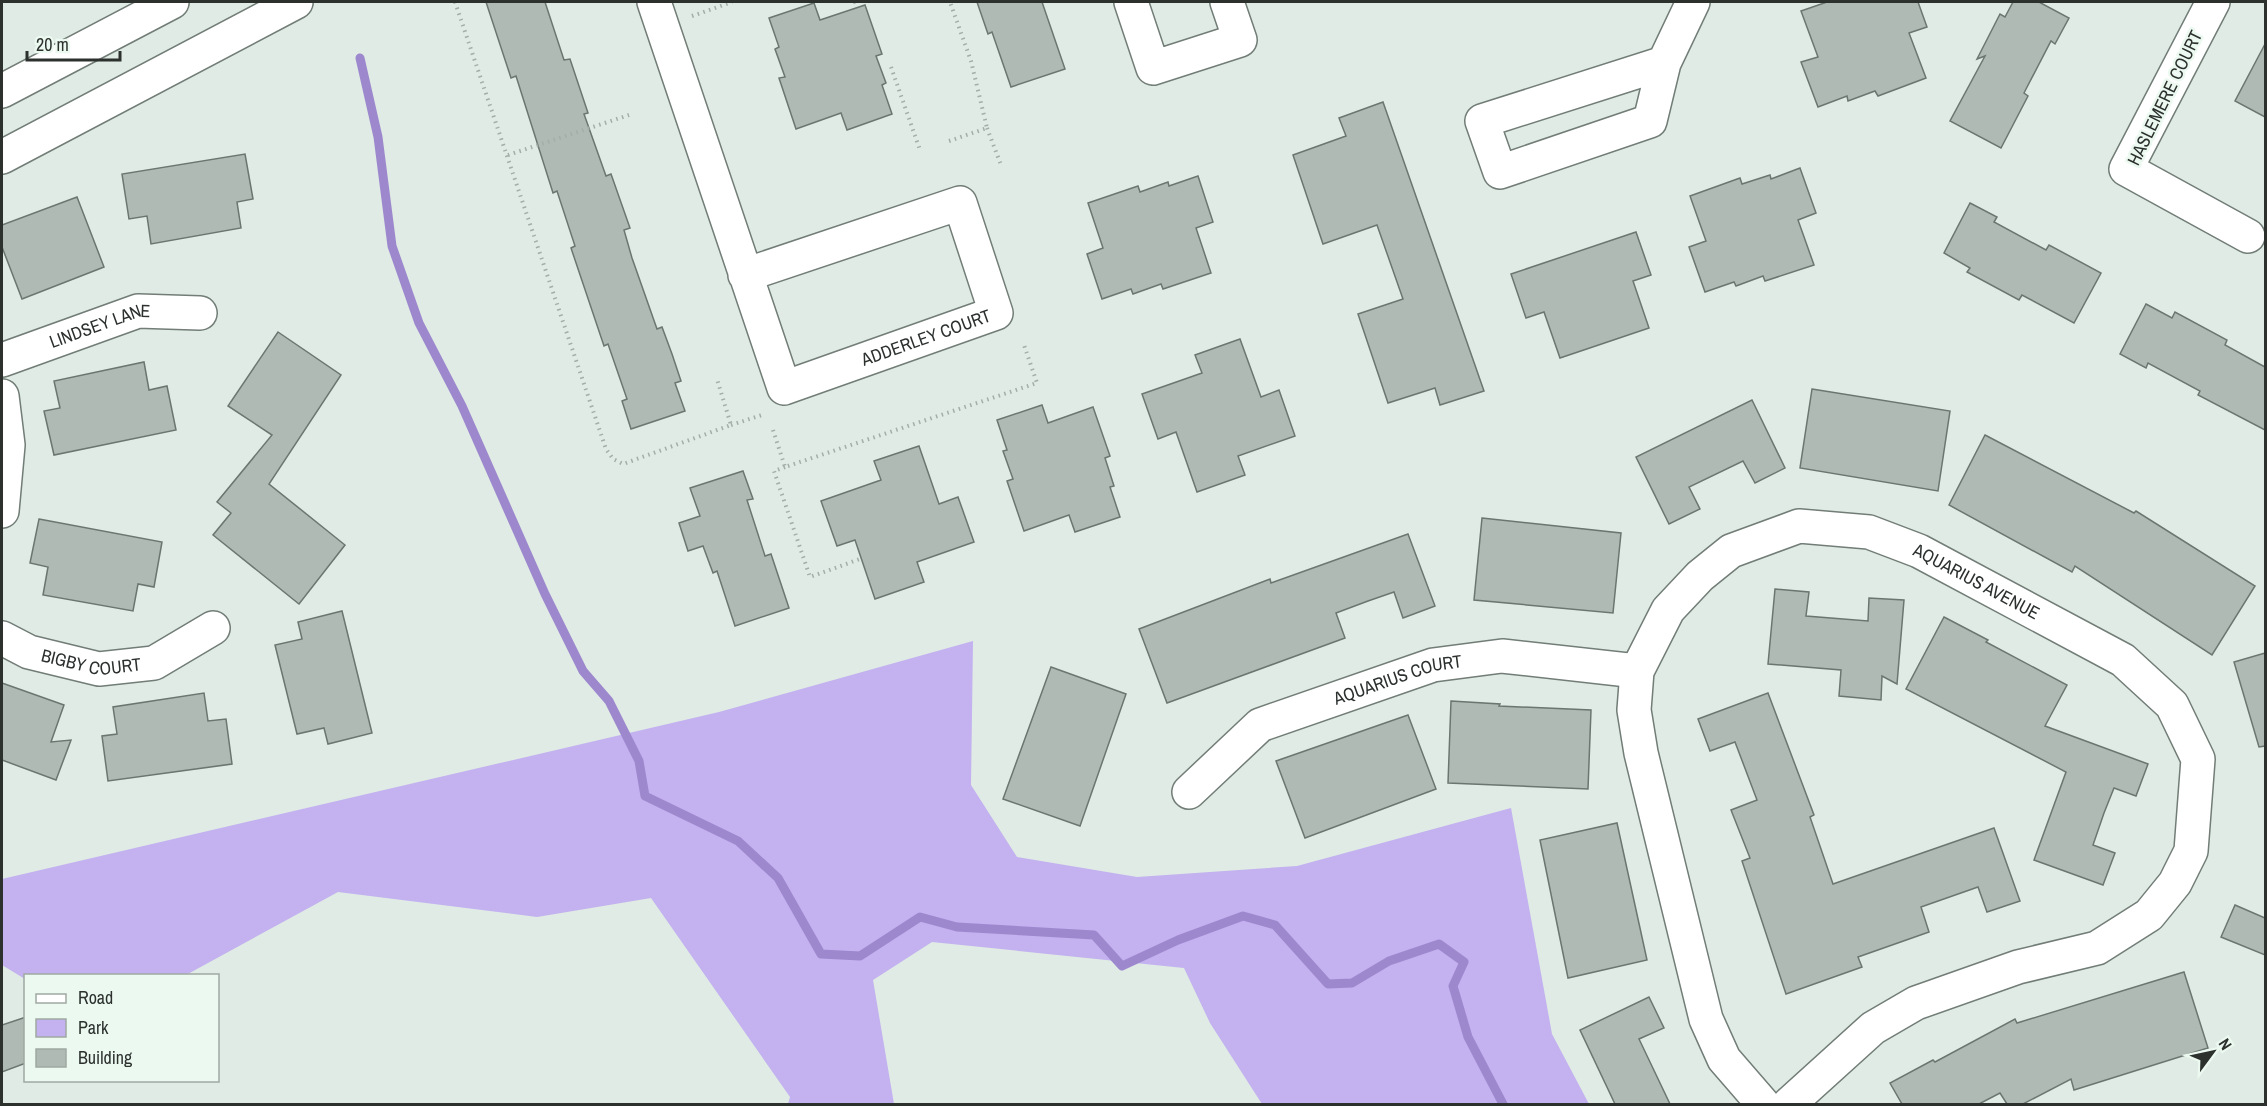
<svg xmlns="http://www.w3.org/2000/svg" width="2267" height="1106" viewBox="0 0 2267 1106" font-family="'Archivo Narrow',sans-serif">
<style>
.green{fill:#c3b1f0}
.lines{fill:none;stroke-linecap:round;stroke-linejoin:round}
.stream{stroke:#9d88ce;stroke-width:9}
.building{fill:#aebab3;stroke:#6b7670;stroke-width:1.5}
.minor-casing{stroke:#717d76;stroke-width:36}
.path{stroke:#a4aea8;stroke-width:4;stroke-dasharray:1.5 4.5;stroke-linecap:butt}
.minor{stroke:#fff;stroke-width:33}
.labels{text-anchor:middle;stroke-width:5;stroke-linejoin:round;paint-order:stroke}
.street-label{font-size:18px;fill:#2c312e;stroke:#ecf9f1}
</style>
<rect width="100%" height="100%" fill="#dfebe4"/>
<path class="green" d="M973 641 971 785 1017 857 1137 877 1297 866 1511 808 1552 1034 1589 1104H1262L1210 1023 1184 968 932 942 873 980 894 1104H788L790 1097 651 898 537 917 338 892 186 975 26 976 25 979 2 965V879L719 712Z"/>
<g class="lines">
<path class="stream" d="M360 58 378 137 392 246 419 323 462 406 545 594 583 671 609 701 639 761 645 796 738 841 778 878 821 954 860 956 920 917 957 927 1094 935 1122 966 1178 940 1243 916 1275 925 1328 984 1352 983 1389 961 1439 944 1464 962 1453 986 1468 1037 1503 1104"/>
</g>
<g class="building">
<path d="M486 2H545L564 60 570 59 588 113 584 114 606 176 611 174 630 228 624 230 632 258 657 329 662 327 672 354 681 381 675 383 685 411 631 429 622 401 627 399 608 344 604 346 571 248 575 246 557 191 553 193 516 76 511 78Z"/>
<path d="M977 2H1042L1065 69 1011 87 992 32 988 34Z"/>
<path d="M1827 2H1918L1927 27 1909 33 1926 78 1878 96 1875 91 1848 101 1847 96 1818 107 1801 62 1818 57 1801 11Z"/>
<path d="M2013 2H2039L2069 18 2055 44 2051 41 2024 93 2028 96 2001 148 1950 121 1985 56 1977 59 2000 14 2005 17Z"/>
<path d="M814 3 820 20 865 5 882 54 876 56 886 83 882 85 892 114 847 130 841 113 796 129 779 78 785 77 775 49 779 47 769 18Z"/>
<path d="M2265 44V117L2235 101Z"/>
<path d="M1383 102 1484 391 1440 405 1435 388 1388 403 1358 314 1403 299 1377 225 1323 244 1293 155 1346 136 1339 118Z"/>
<path d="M245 154 253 199 237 202 241 228 151 244 147 216 129 219 122 174Z"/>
<path d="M1800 168 1816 213 1798 220 1814 265 1765 281 1763 276 1736 286 1734 282 1705 292 1689 247 1706 241 1690 196 1740 178 1742 184 1770 175 1771 179Z"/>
<path d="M1198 176 1213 222 1196 228 1211 273 1163 289 1161 284 1133 294 1131 289 1102 299 1087 254 1103 248 1088 203 1138 186 1140 192 1168 182 1169 186Z"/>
<path d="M77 197 104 267 22 299 2 247V225Z"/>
<path d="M1970 203 1997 217 1994 222 2046 250 2049 245 2101 273 2074 323 2022 295 2019 300 1967 272 1970 268 1944 253Z"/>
<path d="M1636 232 1651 275 1633 281 1649 328 1560 358 1544 312 1526 318 1511 274Z"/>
<path d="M2146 304 2172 318 2175 312 2227 340 2225 345 2265 367V430L2198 395 2200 391 2148 363 2146 368 2120 354Z"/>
<path d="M278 332 341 375 269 484 345 545 299 604 213 535 231 513 217 502 272 435 228 406Z"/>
<path d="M1240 339 1261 397 1279 390 1295 436 1238 456 1245 475 1197 492 1176 432 1158 439 1142 394 1202 373 1195 355Z"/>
<path d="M144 362 149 390 167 386 176 430 54 455 44 411 60 408 54 381Z"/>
<path d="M1812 389 1950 411 1938 491 1800 468Z"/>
<path d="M1752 400 1785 468 1755 483 1743 461 1689 487 1700 509 1669 524 1636 457Z"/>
<path d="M1042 405 1048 423 1093 407 1110 456 1105 458 1114 486 1110 487 1120 517 1075 532 1069 515 1024 531 1007 481 1013 479 1003 451 1007 450 997 420Z"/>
<path d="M1985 435 2134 513 2136 511 2255 586 2212 655 2075 566 2072 572 1949 505Z"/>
<path d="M919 446 939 504 958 497 974 542 917 562 924 582 875 599 855 540 837 546 821 501 881 480 874 461Z"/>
<path d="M743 471 753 499 747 500 765 556 771 554 789 608 735 626 717 571 713 573 703 546 688 551 679 523 700 516 690 488Z"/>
<path d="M1482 518 1621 533 1613 613 1474 600Z"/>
<path d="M39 519 162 542 154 587 138 584 133 611 43 595 48 567 30 563Z"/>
<path d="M1408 534 1435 606 1403 618 1394 592 1368 601 1336 613 1345 638 1167 703 1139 629 1270 579 1271 583Z"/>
<path d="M1775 589 1809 592 1806 616 1868 621 1869 598 1904 600 1897 684 1882 676 1881 700 1839 696 1841 670 1768 664Z"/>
<path d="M342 611 372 733 328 744 324 728 297 734 275 645 302 639 298 622Z"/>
<path d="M1944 617 1988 640 1986 642 2067 685 2045 726 2148 764 2136 796 2114 788 2104 813 2093 845 2115 853 2103 885 2034 860 2066 772 1906 689Z"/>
<path d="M2265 653V746L2259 747 2234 662Z"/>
<path d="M1051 667 1126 694 1080 826 1003 799Z"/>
<path d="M2 683 64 705 51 742 71 740 56 780 2 760Z"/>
<path d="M204 693 208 721 226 719 232 764 108 781 102 736 117 734 113 707Z"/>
<path d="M1768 693 1814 815 1810 817 1833 884 1994 828 2020 901 1987 912 1978 887 1921 907 1929 932 1858 957 1862 967 1786 994 1742 861 1750 858 1731 810 1757 800 1735 742 1710 751 1698 719Z"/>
<path d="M1451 701 1500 704 1499 706 1591 710 1588 789 1448 783Z"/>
<path d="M1408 715 1436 789 1305 838 1276 761Z"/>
<path d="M1617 823 1647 960 1568 978 1540 840Z"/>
<path d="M2235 905 2265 918V955L2221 937Z"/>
<path d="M2184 972 2208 1048 2074 1090 2071 1079 2023 1104H2007L2000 1093 1979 1104H1902L1890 1083 1933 1060 1935 1062 2015 1019 2017 1023Z"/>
<path d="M1649 997 1664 1028 1639 1039 1670 1104H1615L1580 1030Z"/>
<path d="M26 1017V1063L2 1072V1025Z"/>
</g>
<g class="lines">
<g class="minor-casing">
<g id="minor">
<path id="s1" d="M654 2 784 388 996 313 960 203 745 275"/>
<path d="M1131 2 1153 68 1240 40 1227 2"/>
<path d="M2213 2 2126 169 2248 236"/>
<path d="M1664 63 1482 121 1500 172 1650 121 1664 63 1693 2"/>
<path d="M2 91 172 2"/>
<path d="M2 157 296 2"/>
<path id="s2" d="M2 360 138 311 200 313"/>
<path d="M2 396 8 445 2 511"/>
<path id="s3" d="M2 638 29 652 99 669 154 663 213 628"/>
<path id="s4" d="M1189 792 1260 725 1433 665 1502 656 1637 671"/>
<path id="s5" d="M1763 1104 1724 1059 1706 1019 1641 753 1634 710 1637 671 1668 610 1700 576 1731 551 1799 526 1869 532 1919 551 2123 660 2172 705 2198 759 2191 851 2175 883 2149 915 2097 948 2018 967 1916 1003 1873 1028 1789 1104"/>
</g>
</g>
<g class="path">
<path d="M455 2 606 449 613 459 623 464 731 425 717 379"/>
<path d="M855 2 856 4"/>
<path d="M692 16 732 2"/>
<path d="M891 67 920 150"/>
<path d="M987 128 1001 165"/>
<path d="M949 141 987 128 971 61 950 2"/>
<path d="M508 155 629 115"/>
<path d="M731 425 765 414"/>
<path d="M773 430 785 467 1037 383 1024 345"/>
<path d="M785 467 774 471 810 577 860 559"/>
</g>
<use href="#minor" class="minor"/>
</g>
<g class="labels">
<g class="street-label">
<text transform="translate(2165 98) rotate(-64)" y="6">HASLEMERE COURT</text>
<text dy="6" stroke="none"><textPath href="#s2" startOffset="104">LINDSEY LANE</textPath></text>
<text dy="6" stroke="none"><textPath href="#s1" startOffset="558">ADDERLEY COURT</textPath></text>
<text dy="6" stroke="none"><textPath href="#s5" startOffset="876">AQUARIUS AVENUE</textPath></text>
<text dy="6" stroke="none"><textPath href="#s3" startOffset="94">BIGBY COURT</textPath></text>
<text dy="6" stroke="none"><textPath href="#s4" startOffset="243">AQUARIUS COURT</textPath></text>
</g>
</g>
<rect width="2267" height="1106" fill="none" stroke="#2c312e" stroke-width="6"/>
<rect x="24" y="974" width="195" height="108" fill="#ecf9f1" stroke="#9fa9a3" stroke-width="1.5"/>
<rect x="36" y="994" width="30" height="9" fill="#ffffff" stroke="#9fa9a3" stroke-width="1.5"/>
<text x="78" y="1004" font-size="18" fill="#2c312e">Road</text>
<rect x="36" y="1019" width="30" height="18" fill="#c3b1f0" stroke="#9fa9a3" stroke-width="1.5"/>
<text x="78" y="1034" font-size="18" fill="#2c312e">Park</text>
<rect x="36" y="1049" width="30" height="18" fill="#aebab3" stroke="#9fa9a3" stroke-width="1.5"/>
<text x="78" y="1064" font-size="18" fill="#2c312e">Building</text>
<g transform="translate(2213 1052) rotate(57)" stroke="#ecf9f1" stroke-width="4.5" paint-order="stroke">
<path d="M0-4.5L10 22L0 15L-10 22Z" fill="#2c312e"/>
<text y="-9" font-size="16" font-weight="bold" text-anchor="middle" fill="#2c312e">N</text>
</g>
<path d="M27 51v9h93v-9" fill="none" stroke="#2c312e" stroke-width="3"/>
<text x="36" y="51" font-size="18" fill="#2c312e" stroke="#ecf9f1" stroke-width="4.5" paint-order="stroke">20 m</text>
</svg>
